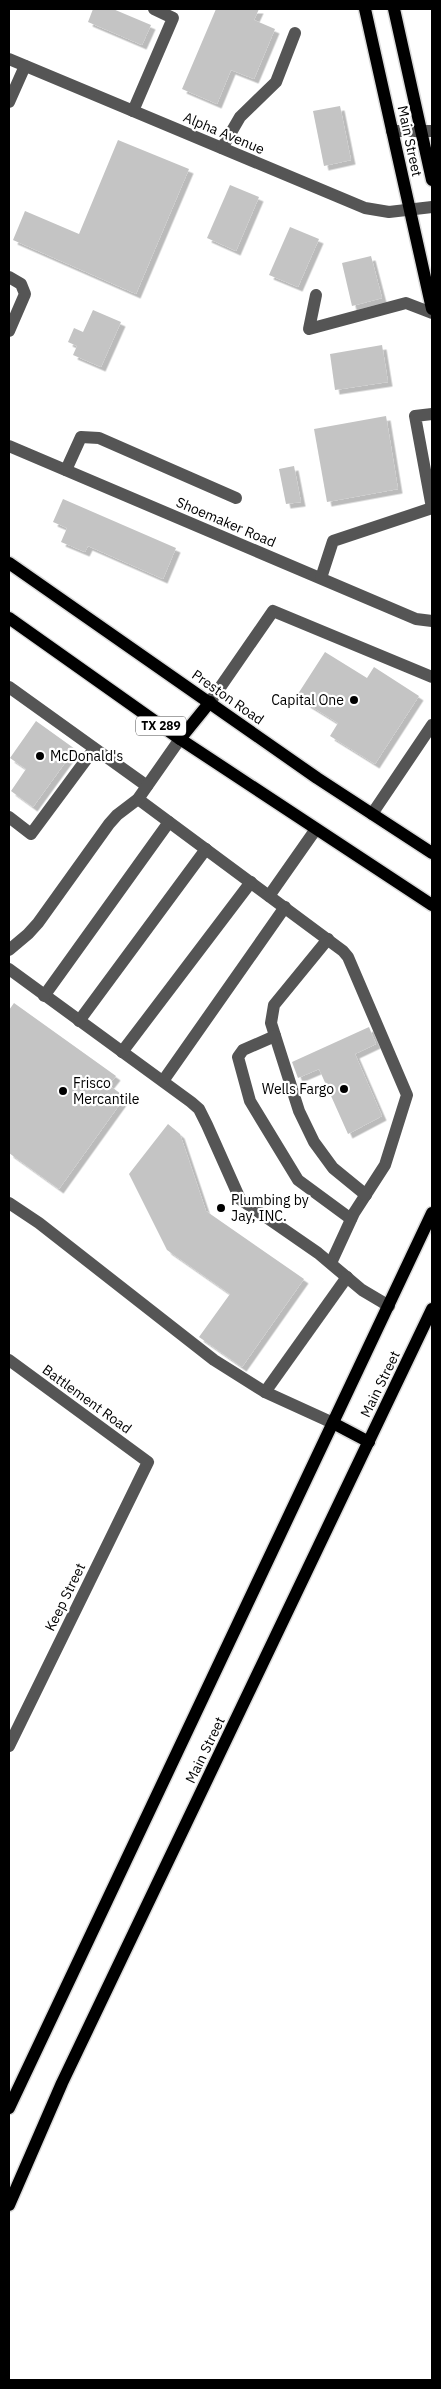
<svg xmlns="http://www.w3.org/2000/svg" width="441" height="2389" viewBox="0 0 441 2389" font-family="'IBM Plex Sans',sans-serif">
<style>
.building{fill:#c4c4c4;filter:url(#shadow)}
.lines{fill:none;stroke-linecap:round;stroke-linejoin:round}
.major-casing{stroke:#dbdbdb;stroke-width:15}
.minor{stroke:#555;stroke-width:12}
.major{stroke:#000;stroke-width:12}
.poi-dot{fill:#000;stroke:#fff;stroke-width:2}
.labels{text-anchor:middle;stroke-width:4.5;stroke-linejoin:round;paint-order:stroke}
.shield{fill:#fff;stroke:#4c4c4c;stroke-width:1}
.shield-label{font-size:12px;font-weight:bold;fill:#000}
.street-label{font-size:14px;fill:#000;stroke:#fff}
.poi-label{font-size:14px;fill:#000;stroke:#fff;text-anchor:start}
</style>
<defs>
<filter id="shadow"><feDropShadow dx="4.5" dy="4.5" stdDeviation="0" flood-color="#0004"/></filter>
</defs>
<rect width="100%" height="100%" fill="#fff"/>
<g class="building">
<path d="M93 9H113L151 25 142 45 88 22Z"/>
<path d="M216 9H259L254 20 275 29 254 79 231 70 217 104 182 89Z"/>
<path d="M340 106 351 160 324 166 313 111Z"/>
<path d="M118 140 189 169 136 294 13 240 25 211 79 234Z"/>
<path d="M230 185 259 197 236 251 207 238Z"/>
<path d="M290 227 319 239 298 287 269 275Z"/>
<path d="M371 256 382 298 352 306 342 263Z"/>
<path d="M93 310 121 322 101 367 73 355 77 346 68 342 74 328 83 332Z"/>
<path d="M382 345 388 382 335 390 330 354Z"/>
<path d="M386 416 398 489 327 502 314 429Z"/>
<path d="M294 466 301 502 286 504 279 469Z"/>
<path d="M63 499 176 548 163 579 88 546 85 552 61 542 67 528 53 522Z"/>
<path d="M325 652 367 678 374 667 419 696 375 764 330 736 338 723 296 697Z"/>
<path d="M36 721 75 749 33 807 11 791 26 769 10 758Z"/>
<path d="M14 1003 116 1076 109 1085 125 1097 59 1189 9 1153V1010Z"/>
<path d="M369 1027 376 1044 355 1054 382 1116 348 1134 319 1069 298 1078 292 1062Z"/>
<path d="M168 1124 180 1134 206 1211 304 1279 242 1367 199 1337 230 1294 167 1250 129 1174Z"/>
</g>
<g class="lines">
<g class="major-casing">
<g id="major">
<path d="M365 9 432 309"/>
<path d="M394 9 432 180"/>
<path d="M9 563 317 778 432 853"/>
<path d="M9 618 180 739 432 905"/>
<path d="M180 739 210 702"/>
<path d="M333 1423 369 1442"/>
<path d="M9 2108 432 1213"/>
<path d="M9 2205 62 2083 432 1309"/>
</g>
</g>
<g class="minor">
<path d="M9 59 365 208 389 212 432 207"/>
<path d="M9 102 25 66"/>
<path d="M133 111 173 18 154 9"/>
<path d="M392 131H432"/>
<path d="M222 148 240 117 276 82 295 33"/>
<path d="M9 277 21 284 25 294 9 331"/>
<path d="M316 295 309 329 406 303 432 313"/>
<path d="M9 446 416 619 432 621"/>
<path d="M66 470 81 437 99 438 236 498"/>
<path d="M321 578 333 541 432 508 415 416 432 414"/>
<path d="M9 687 147 786"/>
<path d="M210 702 273 611 432 677"/>
<path d="M138 799 343 951 348 957 407 1095 385 1165 354 1213 331 1263"/>
<path d="M372 814 432 725"/>
<path d="M9 817 31 834 94 749"/>
<path d="M269 896 316 829"/>
<path d="M328 939 274 1005 271 1023 299 1111 314 1142 333 1168 366 1195"/>
<path d="M9 950 28 934 38 923 109 824 117 815 138 799 180 739"/>
<path d="M9 969 191 1102 199 1109 207 1125 240 1199 318 1253 362 1290 389 1306"/>
<path d="M44 996 169 822"/>
<path d="M79 1021 206 849"/>
<path d="M275 1036 243 1050 238 1057 250 1101 298 1180 351 1219"/>
<path d="M122 1052 251 882"/>
<path d="M163 1081 285 907"/>
<path d="M9 1203 39 1223 214 1360 265 1392 333 1423"/>
<path d="M9 1360 148 1462 9 1746"/>
<path d="M265 1392 347 1277"/>
</g>
<use href="#major" class="major"/>
</g>
<g class="poi-dot">
<circle cx="354" cy="700" r="5"/>
<circle cx="40" cy="756" r="5"/>
<circle cx="344" cy="1089" r="5"/>
<circle cx="63" cy="1091" r="5"/>
<circle cx="221" cy="1208" r="5"/>
</g>
<g class="labels">
<rect class="shield" x="136" y="716.5" width="50" height="19" rx="4"/>
<g class="shield-label">
<text x="161" y="730">TX 289</text>
</g>
<g class="street-label">
<text transform="translate(224 133) rotate(23)" y="5">Alpha Avenue</text>
<text transform="translate(410 141) rotate(78)" y="5">Main Street</text>
<text transform="translate(226 522) rotate(23)" y="5">Shoemaker Road</text>
<text transform="translate(228 697) rotate(35)" y="5">Preston Road</text>
<text transform="translate(380 1384) rotate(-64)" y="5">Main Street</text>
<text transform="translate(87 1399) rotate(36)" y="5">Battlement Road</text>
<text transform="translate(65 1597) rotate(-64)" y="5">Keep Street</text>
<text transform="translate(205 1750) rotate(-64)" y="5">Main Street</text>
</g>
<g class="poi-label">
<text x="344" y="705" text-anchor="end">Capital One</text>
<text x="50" y="761">McDonald's</text>
<text x="73" y="1088">Frisco<tspan x="73" dy="16">Mercantile</tspan></text>
<text x="334" y="1094" text-anchor="end">Wells Fargo</text>
<text x="231" y="1205">Plumbing by<tspan x="231" dy="16">Jay, INC.</tspan></text>
</g>
</g>
<rect width="441" height="2389" fill="none" stroke="#000000" stroke-width="20"/>
</svg>
